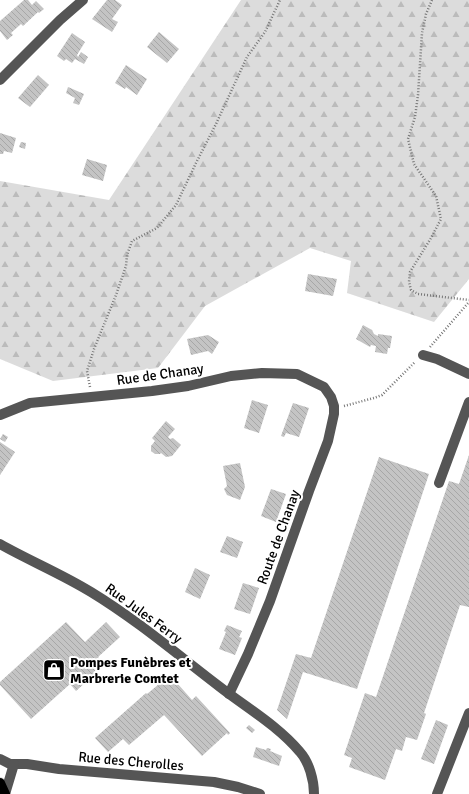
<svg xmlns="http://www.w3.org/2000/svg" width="469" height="794" viewBox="0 0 469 794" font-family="Signika,sans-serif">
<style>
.forest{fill:url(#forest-firs)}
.building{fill:url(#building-back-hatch)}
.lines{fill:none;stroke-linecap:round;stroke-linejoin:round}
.major-casing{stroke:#dbdbdb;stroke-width:12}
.path{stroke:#777;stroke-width:2.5;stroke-dasharray:1 2;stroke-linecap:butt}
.minor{stroke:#555;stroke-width:10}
.major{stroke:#000;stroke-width:10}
.labels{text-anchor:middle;stroke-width:4;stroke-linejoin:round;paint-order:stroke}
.street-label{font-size:14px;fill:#000;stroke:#fff}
.poi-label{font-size:14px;font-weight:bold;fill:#000;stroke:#fff;text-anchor:start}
</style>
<defs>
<pattern id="forest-firs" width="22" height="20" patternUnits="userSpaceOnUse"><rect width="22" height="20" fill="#dcdcdc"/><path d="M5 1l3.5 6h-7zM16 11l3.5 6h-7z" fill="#bbb"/></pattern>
<pattern id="building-back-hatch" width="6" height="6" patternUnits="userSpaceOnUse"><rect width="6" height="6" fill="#c4c4c4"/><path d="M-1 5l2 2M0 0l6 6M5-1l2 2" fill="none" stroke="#a7a7a7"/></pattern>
</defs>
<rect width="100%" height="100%" fill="#fff"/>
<path class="forest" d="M241 0H469V279L434 322 347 293 351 261 310 248 205 306 158 368 53 381 0 359V181L109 200Z"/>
<g class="building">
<path d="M24 0H28L32 5 36 1 44 9 39 13 38 12 23 26 21 24 11 33 13 35 7 40 0 31V21Z"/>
<path d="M107 0H115L122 5 112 19 118 22 112 32 92 19Z"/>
<path d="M159 32 179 49 167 63 147 47Z"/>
<path d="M72 33 85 42 77 55 78 57 81 52 88 57 84 64 75 59 72 63 66 59 64 61 57 56Z"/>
<path d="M126 65 147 79 137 95 126 87 125 89 115 83Z"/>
<path d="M38 75 49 85 30 107 18 98Z"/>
<path d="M68 87 84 94 79 105 73 103 75 98 66 93Z"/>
<path d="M0 133 16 138 12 153 4 151 3 154H0Z"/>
<path d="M21 142 26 143 25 149 19 147Z"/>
<path d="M87 159 107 165 103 181 82 175Z"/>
<path d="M308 274 337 279 333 296 305 291Z"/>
<path d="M363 325 372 330 374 334 378 336V334L392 336 390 348H388L387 354 375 352 376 346 371 345 370 347 356 339Z"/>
<path d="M208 335 219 342 212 354 208 351 191 355 187 339Z"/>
<path d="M252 400 268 405 259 433 244 428Z"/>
<path d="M293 403 309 408 299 437 286 433 284 437 281 436Z"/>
<path d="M166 421 175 429 168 437 170 439 173 438 181 445 172 456 166 457 161 453 160 454H155L151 451V446L155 441 152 438Z"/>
<path d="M3 434 8 437 5 442 0 439Z"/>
<path d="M0 442 15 452 0 475Z"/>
<path d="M469 455V607L460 605 424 713 426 714 417 740 406 737 402 751 396 749 385 780 349 767 352 758 344 755 365 693 376 697 449 481 459 484Z"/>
<path d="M379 457 429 474 357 689 303 672 287 719 277 710 296 654 311 658Z"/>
<path d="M240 463 245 487 240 500 227 495 224 489 227 486 223 466Z"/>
<path d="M271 489 286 494 276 522 261 516Z"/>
<path d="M227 536 243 542 237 558 220 552Z"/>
<path d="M195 568 210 575 200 599 185 592Z"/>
<path d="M243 583 259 588 250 614 234 609Z"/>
<path d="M66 622 85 642 106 622 120 637 98 657 102 662 94 669 97 672 76 691 70 684 31 719 0 685V682Z"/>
<path d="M227 625 242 631 239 637 242 638 235 655 219 649 226 632 224 631Z"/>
<path d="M170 675 192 700 196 696 230 733 228 735 227 733 202 756 164 715 129 745 123 739 108 752 95 738 146 693 147 694Z"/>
<path d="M436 720 448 725 434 764 421 759Z"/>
<path d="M249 725 255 730 252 733 246 728Z"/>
<path d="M256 747 266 750 267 748 271 749 270 751 282 756 279 766 253 757Z"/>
</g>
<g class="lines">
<g class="major-casing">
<path id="major" d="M0 783 5 794"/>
</g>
<g class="path">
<path d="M432 0 426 14 422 33 418 95 415 117 408 139 414 164 436 196 441 219 431 238 410 272 409 282 411 290 418 294 469 300"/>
<path d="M430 347 469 302"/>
<path d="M90 387 87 371 94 349 116 295 126 266 127 255 132 241 157 228 176 205 196 163 216 124 247 57 265 32 280 0"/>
<path d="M344 406 374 398 382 395 415 362"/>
</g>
<g class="minor">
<path d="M0 80 60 20 83 0"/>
<path d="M423 355 437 359 469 374"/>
<path d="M0 415 30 403 152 391 188 386 231 376 262 373 297 374 324 387 331 397 334 406V414L328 441 309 491 270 601 248 654 229 694"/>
<path d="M439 483 469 402"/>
<path d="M0 544C30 561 62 574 91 592 137 620 178 655 220 687 247 708 277 725 300 752 309 762 314 780 314 794"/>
<path d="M0 759 10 764H27L59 769 214 782 238 787 260 794"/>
<path d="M5 794 14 764"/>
<path d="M437 794 469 713"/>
</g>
<use href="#major" class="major"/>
</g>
<defs>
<g id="shop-square" transform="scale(1.15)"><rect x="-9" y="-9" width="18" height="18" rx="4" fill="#000" stroke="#fff"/><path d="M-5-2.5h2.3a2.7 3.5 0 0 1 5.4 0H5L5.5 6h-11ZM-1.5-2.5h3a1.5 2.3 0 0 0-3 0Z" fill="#fff"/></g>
</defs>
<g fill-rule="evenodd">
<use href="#shop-square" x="54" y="670"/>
</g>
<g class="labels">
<g class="street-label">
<text transform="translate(160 374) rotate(-8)" y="5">Rue de Chanay</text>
<text transform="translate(278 537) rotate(-70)" y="5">Route de Chanay</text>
<text transform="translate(144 613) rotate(36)" y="5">Rue Jules Ferry</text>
<text transform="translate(131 761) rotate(5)" y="5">Rue des Cherolles</text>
</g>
<g class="poi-label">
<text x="70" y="667">Pompes Funèbres et<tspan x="70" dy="16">Marbrerie Comtet</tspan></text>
</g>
</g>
</svg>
